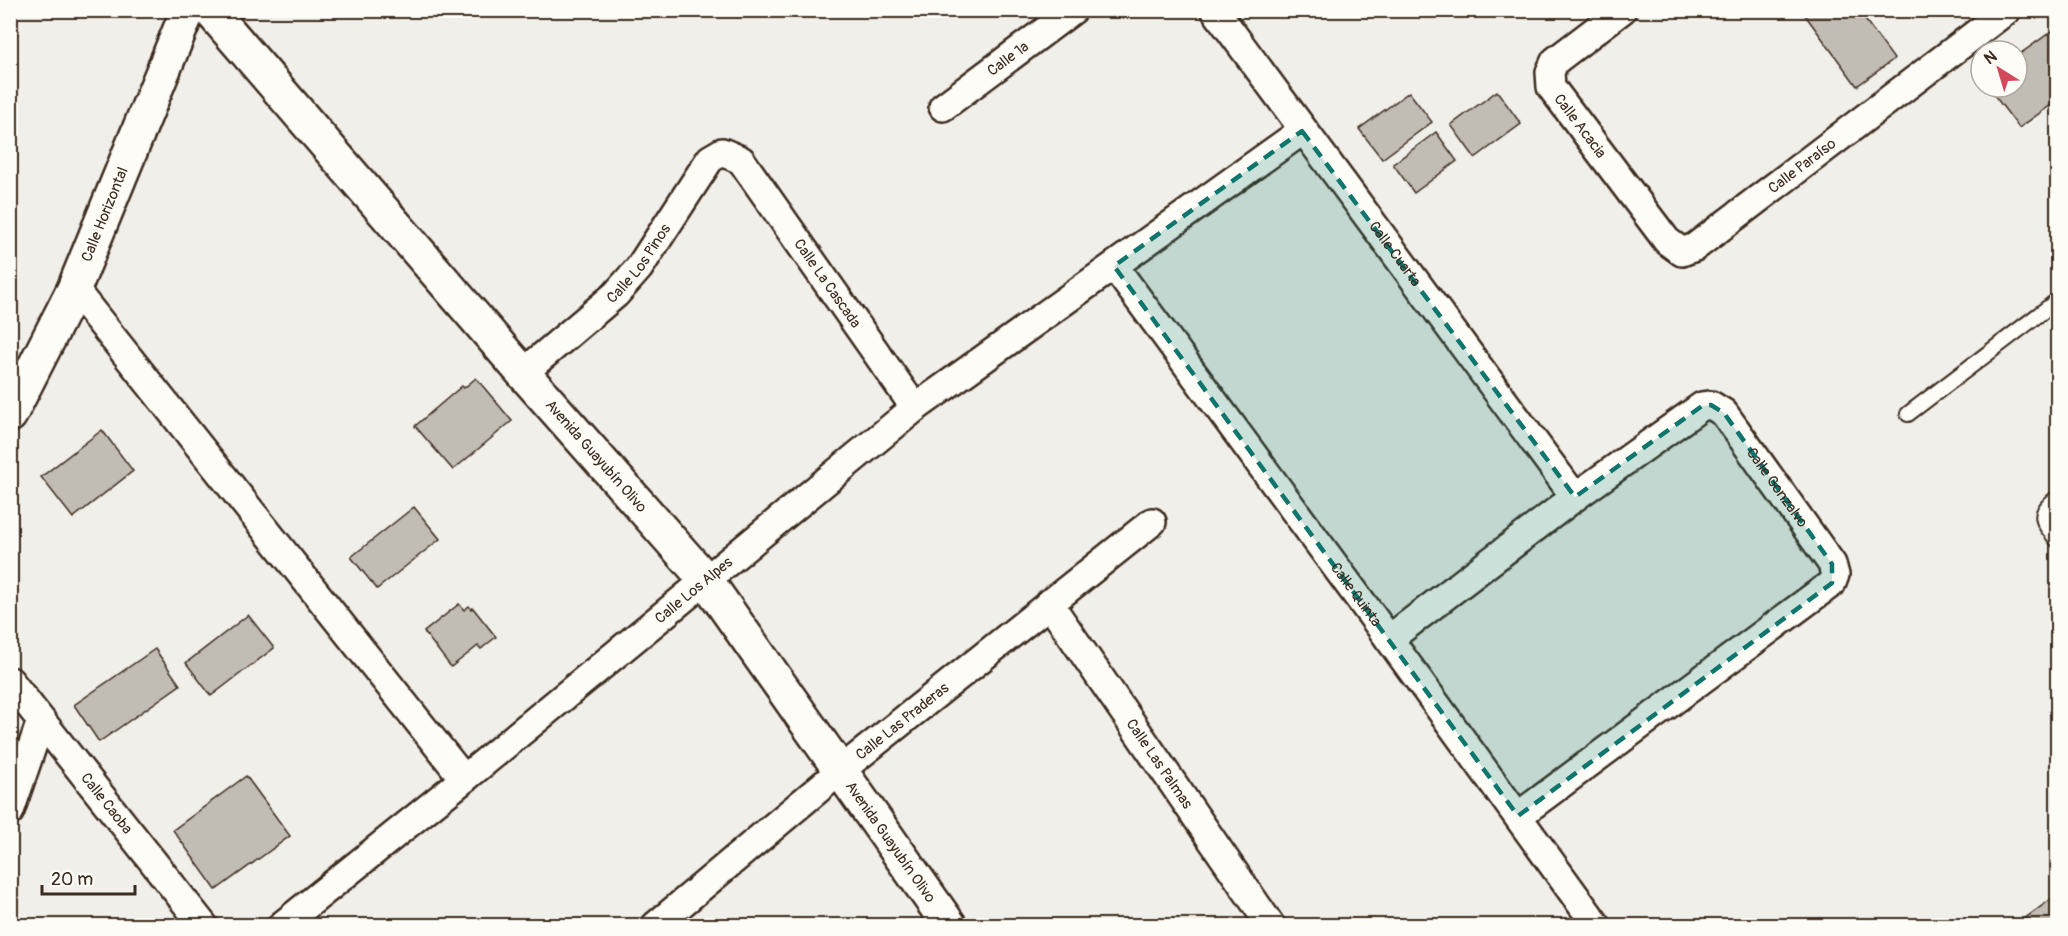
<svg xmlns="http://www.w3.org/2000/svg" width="2068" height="936" viewBox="0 0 2068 936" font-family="Pangolin,sans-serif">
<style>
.building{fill:#c1bcb4;stroke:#3b2a1e;stroke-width:1.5}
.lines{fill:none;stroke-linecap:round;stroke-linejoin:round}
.lane-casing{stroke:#3b2a1e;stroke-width:18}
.street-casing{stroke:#3b2a1e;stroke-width:32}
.secondary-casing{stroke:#3b2a1e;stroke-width:38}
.lane{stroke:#fdfcf7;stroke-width:14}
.street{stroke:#fdfcf7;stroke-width:27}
.secondary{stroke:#fdfcf7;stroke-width:33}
.marked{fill:#0f766e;fill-opacity:0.2;stroke:#0f766e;stroke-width:4.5;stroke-dasharray:12 8;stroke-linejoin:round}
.labels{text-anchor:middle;stroke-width:5;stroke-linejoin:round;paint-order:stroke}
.street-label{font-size:15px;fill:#3b2a1e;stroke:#fdfcf7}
</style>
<rect width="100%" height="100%" fill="#f1efea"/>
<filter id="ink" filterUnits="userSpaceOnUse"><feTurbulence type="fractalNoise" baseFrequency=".0167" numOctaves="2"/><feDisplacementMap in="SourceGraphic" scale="12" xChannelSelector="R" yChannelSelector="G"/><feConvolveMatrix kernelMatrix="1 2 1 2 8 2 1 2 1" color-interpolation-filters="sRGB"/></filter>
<g filter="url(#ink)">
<g class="building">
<path d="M1810 10H1858L1894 59 1857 86 1805 15Z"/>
<path d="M2052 31 2058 38V100L2019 128 1988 87H2017V56Z"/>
<path d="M1497 91 1521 124 1475 158 1451 125Z"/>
<path d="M1409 92 1432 122 1382 159 1359 129Z"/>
<path d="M1436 132 1457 161 1414 193 1393 164Z"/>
<path d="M476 378 512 421 453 470 415 426 462 386 464 388Z"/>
<path d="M102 430 133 471 73 518 41 477Z"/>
<path d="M414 507 440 539 377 589 351 557Z"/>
<path d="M459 604 464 610 469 606 471 609 473 608 496 637 481 649 478 646 451 667 424 632Z"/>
<path d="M248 615 274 648 211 696 186 663Z"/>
<path d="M155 649 180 685 99 742 74 705Z"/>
<path d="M246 776 290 836 216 890 173 830Z"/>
<path d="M2058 894V926H2023L2020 922Z"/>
</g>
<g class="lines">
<g class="lane-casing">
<g id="lane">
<path d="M1908 414 2058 300"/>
<path d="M2058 497C2035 515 2042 521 2058 541"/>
</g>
</g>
<g class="street-casing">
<g id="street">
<path id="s1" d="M1215 10 1575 497"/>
<path id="s2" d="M1622 10 1555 61 1550 72 1551 87 1667 241 1682 252 1695 247 2007 10"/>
<path id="s3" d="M943 107 1073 10"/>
<path id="s4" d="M1114 266 1389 639 1597 926"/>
<path d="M74 289 464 779"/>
<path id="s5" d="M523 373 616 294 639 268 710 159 722 152 741 160 915 408"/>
<path id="s6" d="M1049 603 1271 926"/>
<path id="s7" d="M1389 639 1575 497 1702 406 1711 405 1724 413 1832 564 1835 575 1832 583 1518 816"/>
<path id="s8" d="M10 681 204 926"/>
<path d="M10 811 41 721"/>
<path id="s9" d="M281 926 464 779 915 408 1302 131"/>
<path id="s10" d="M655 926 841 770 1152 522"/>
</g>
</g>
<g class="secondary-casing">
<g id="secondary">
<path id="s11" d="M210 10 523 373 706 580 950 926"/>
<path id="s12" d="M10 415 74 289 188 10"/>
</g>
</g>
<use href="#lane" class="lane"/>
<use href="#street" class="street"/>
<use href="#secondary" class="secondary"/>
</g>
</g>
<path class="marked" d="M1302 131 1575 497 1702 406 1711 405 1724 413 1832 564V583L1518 816 1114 266Z"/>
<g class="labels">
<g class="street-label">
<text dy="5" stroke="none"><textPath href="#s3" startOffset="81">Calle 1a</textPath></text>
<text dy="5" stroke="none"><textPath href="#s2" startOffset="160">Calle Acacia</textPath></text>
<text dy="5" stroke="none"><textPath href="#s2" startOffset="471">Calle Paraíso</textPath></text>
<text dy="5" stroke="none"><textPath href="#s12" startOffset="222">Calle Horizontal</textPath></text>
<text dy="5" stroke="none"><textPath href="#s1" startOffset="303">Calle Cuarta</textPath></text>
<text dy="5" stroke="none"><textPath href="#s5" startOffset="160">Calle Los Pinos</textPath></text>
<text dy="5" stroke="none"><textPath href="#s5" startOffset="472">Calle La Cascada</textPath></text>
<text dy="5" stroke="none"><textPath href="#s11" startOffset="590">Avenida Guayubín Olivo</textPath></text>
<text dy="5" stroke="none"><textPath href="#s7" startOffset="506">Calle Gonzalvo</textPath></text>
<text dy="5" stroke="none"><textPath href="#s9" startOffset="532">Calle Los Alpes</textPath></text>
<text dy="5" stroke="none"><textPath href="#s4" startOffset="408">Calle Quinta</textPath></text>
<text dy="5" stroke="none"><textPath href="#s10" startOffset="321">Calle Las Praderas</textPath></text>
<text dy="5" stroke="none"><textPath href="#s6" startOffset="195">Calle Las Palmas</textPath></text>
<text dy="5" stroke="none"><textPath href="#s8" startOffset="156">Calle Caoba</textPath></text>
<text dy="5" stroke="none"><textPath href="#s11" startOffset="1076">Avenida Guayubín Olivo</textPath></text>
</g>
</g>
<rect width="2068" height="936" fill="none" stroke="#fdfcf7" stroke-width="36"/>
<rect x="18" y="18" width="2032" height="900" fill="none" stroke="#3b2a1e" stroke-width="2" filter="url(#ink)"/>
<g transform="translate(1999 69) rotate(323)"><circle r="28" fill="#fdfcf7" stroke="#afa8a0" stroke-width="1.5"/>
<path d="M0-4.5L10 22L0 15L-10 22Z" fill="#d1495b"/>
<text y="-9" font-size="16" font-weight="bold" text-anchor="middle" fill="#3b2a1e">N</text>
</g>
<path d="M42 885v9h93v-9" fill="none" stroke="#3b2a1e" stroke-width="3"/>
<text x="51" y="885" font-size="18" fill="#3b2a1e" stroke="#fdfcf7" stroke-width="4.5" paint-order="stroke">20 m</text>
</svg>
